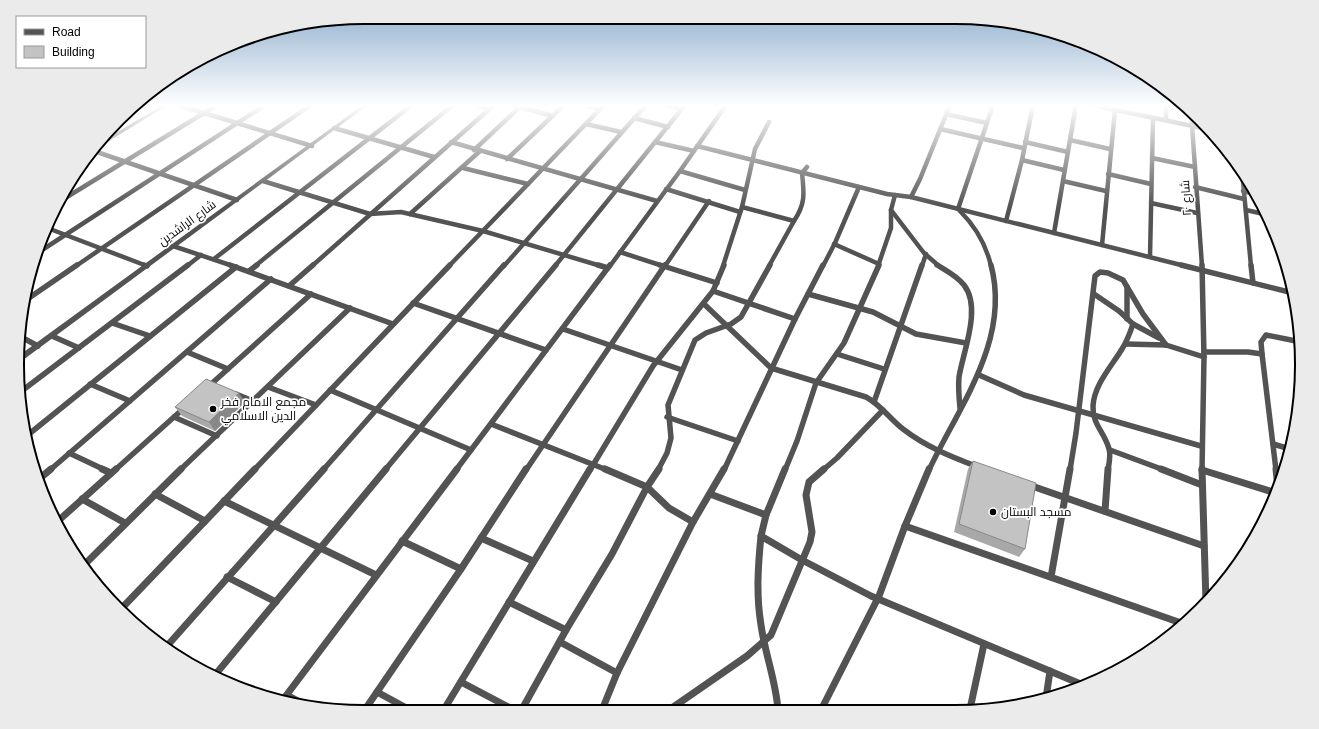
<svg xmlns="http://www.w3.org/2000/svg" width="1319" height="729" viewBox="0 0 1319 729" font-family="Arial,Cairo,sans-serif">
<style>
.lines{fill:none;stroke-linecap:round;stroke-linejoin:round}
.minor-far2{stroke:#535353;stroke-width:4.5}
.minor-far1{stroke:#535353;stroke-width:5.5}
.minor{stroke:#535353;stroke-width:7}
.tertiary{fill:#535353;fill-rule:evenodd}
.wall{fill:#a8a8a8}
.shaded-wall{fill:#888}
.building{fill:#c3c3c3;stroke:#888}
.poi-dot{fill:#000;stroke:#fff;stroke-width:1.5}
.labels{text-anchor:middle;stroke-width:3.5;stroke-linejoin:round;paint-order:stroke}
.street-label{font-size:12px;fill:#000;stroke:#fff}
.poi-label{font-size:12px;fill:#000;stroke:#fff;text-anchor:start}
.rim{fill:none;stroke:#000;stroke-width:2}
</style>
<rect width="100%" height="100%" fill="#fff"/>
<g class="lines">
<g class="minor-far2">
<path d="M178 105 312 146"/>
<path d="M475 105 489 109"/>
<path d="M512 105 553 116"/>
<path d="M581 105 600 109"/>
<path d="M666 105 682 109"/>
<path d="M1092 105 1207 129"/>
<path d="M1166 105V120"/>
<path d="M1191 111 1202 266"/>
<path d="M946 114 987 123"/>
<path d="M634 118 668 127"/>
<path d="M586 124 621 132"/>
<path d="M334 128 434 157"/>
<path d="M940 129 1023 148"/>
<path d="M1070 140 1110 149"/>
<path d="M451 142 657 201"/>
<path d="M655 142 694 151"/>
<path d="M1025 142 1068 152"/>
<path d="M697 146 887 194 911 197 1185 266"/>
<path d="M474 150 522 105"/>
<path d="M94 151 237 200"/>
<path d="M1152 158 1195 167"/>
<path d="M507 159 564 105"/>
<path d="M1022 160 1064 170"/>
<path d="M463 168 528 184"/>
<path d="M680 171 745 190"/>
<path d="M1242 171 1251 266"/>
<path d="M1108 174 1151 184"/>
<path d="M263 181 370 214 401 212 483 231 601 266"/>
<path d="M1063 181 1106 191"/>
<path d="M1195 187 1244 199"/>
<path d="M666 189 740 212"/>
<path d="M1243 191 1255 194"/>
<path d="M911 197 920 179 950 105"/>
<path d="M62 200 217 105"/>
<path d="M1151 203 1197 213"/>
<path d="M742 207 794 221C806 203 804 193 802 173L807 167"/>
<path d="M958 209 993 105"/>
<path d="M891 210 924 253 939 266"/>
<path d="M1246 210 1268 215"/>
<path d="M960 211C976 227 986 244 991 266"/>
<path d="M410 214 480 151"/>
<path d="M1006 221 1022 160 1033 105"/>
<path d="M50 229 147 266"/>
<path d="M1054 233 1076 105"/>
<path d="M834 244 879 264"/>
<path d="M1102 245 1115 110"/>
<path d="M173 246 233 266"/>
<path d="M39 252 265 105"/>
<path d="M620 252 663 266"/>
<path d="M1150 257 1153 118"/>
<path d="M214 259 412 105"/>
<path d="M76 266 311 105"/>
<path d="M187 266 201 255"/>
<path d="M255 266 453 105"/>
<path d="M312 266 494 105"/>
<path d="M449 266 604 105"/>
<path d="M504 266 646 105"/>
<path d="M555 266 685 105"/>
<path d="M610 266 680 171 726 105"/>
<path d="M665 266 709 201"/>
<path d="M723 266 742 207 755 149 769 122"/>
<path d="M769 266 794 221"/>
<path d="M823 266 835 243 859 187"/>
<path d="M878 266 891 228V210L895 195"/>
<path d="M922 266 926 254"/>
</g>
<g class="minor-far1">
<path d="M144 265 147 266"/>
<path d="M230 265 393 324"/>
<path d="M598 265 608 268"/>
<path d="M660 265 717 283"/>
<path d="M937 265C947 271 957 276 964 285 982 308 963 352 959 377 958 388 959 398 960 408"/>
<path d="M1181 265 1293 293"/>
<path d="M1202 265 1204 357 1202 470"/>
<path d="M1251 265 1253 283"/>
<path d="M249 271 257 265"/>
<path d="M289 286 313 265"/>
<path d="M1127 287V319"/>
<path d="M713 291 795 319 823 265"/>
<path d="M808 294 873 312 916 334 966 343"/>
<path d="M1094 294 1119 311 1133 324 1159 338"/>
<path d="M26 300 77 265"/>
<path d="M413 303 546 350"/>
<path d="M704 304 771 368 866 397C881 405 890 419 903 429 926 447 952 457 978 467"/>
<path d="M112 323 150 336"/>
<path d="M563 329 682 370"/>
<path d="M52 336 79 348"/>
<path d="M23 338 38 346"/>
<path d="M1126 344 1166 345 1204 357"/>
<path d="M187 352 228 369"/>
<path d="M1204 352H1248L1262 354 1261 342 1266 335 1301 342"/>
<path d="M837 354 884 369"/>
<path d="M1262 354 1276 470"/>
<path d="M979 375 1024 395 1201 446"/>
<path d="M90 384 130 401"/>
<path d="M209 386 311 294"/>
<path d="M268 387 316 405"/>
<path d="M330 390 471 450"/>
<path d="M19 393 188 265"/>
<path d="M236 394 253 401"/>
<path d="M874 402 922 265"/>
<path d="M174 417 217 436"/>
<path d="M667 417 738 441"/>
<path d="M491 424 607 470"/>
<path d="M29 434 236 267"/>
<path d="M1273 444 1290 449"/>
<path d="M1110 450 1164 470"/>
<path d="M69 453 105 470"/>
<path d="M50 470 271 279"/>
<path d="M115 470 184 408"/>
<path d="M180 470 350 308"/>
<path d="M254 470 450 265"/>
<path d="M323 470 504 265"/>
<path d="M385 470 556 265"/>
<path d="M456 470 610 265"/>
<path d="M526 470 665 265"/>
<path d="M590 470 653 366 713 291 724 265"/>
<path d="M658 470 667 453 671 438 668 405 695 340 706 333 731 324 741 317 770 265"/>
<path d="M724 470 795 319"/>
<path d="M785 470 797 441 816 383 844 343 879 265"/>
<path d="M823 470 837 458 883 410"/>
<path d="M929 470C959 406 1011 340 991 265"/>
<path d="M1070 470 1076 433 1095 276 1100 272 1108 273 1123 280 1143 314 1166 345"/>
<path d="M1108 470C1109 464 1111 455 1109 449 1105 433 1092 424 1093 406 1094 385 1111 367 1122 349 1127 341 1130 333 1133 324"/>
</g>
<g class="minor">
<path d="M102 469 111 473"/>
<path d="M785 469 766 515 761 536 802 560 871 596 1083 685"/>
<path d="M1161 469 1202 485"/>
<path d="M1202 469 1206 603"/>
<path d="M1276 469 1278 489"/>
<path d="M1202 470 1276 493"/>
<path d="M39 479 51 469"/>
<path d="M1029 485 1204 546"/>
<path d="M155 494 205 521"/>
<path d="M710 494 766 515"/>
<path d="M82 499 125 523"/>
<path d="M224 501 376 575"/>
<path d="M1105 511 1108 469"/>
<path d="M58 521 116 469"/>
<path d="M693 522 724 469"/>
<path d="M905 526 1184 624"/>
<path d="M761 536C758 566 756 595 761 625 765 654 776 681 778 710"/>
<path d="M481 538 533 561"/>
<path d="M402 541 461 569"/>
<path d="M85 564 181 469"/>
<path d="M227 577 276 602"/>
<path d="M1051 577 1070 469"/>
<path d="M509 602 566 630"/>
<path d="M121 609 255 469"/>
<path d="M560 642 617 673"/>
<path d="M167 646 324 469"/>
<path d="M215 675 386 469"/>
<path d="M461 682 516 711"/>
<path d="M377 692 412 711"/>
<path d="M287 695 305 705"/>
<path d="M1046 698 1050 671"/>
<path d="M282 701 457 469"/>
<path d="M970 709 984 644"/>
<path d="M602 710 617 673 693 522 669 508 647 487 659 469"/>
<path d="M669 710 747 656 771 635 810 542 812 532 806 495 809 482 824 469"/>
<path d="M821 710 879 596 905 526 929 469"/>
<path d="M364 711 461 569 526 469"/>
<path d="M443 711 590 469"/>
<path d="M521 711 566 630 612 554 647 487 605 469"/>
</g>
<g class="tertiary">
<path d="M163 105H168L104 144H101L107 138Z"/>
<path d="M363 105H368L23 360H20L21 354Z"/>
</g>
</g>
<g class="wall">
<path d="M245 402 215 431 182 416 175 407Z"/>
<path d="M973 461 1025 549 1019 557 954 532 968 469Z"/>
</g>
<path class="shaded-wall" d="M239 393 245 402 215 431 209 422Z"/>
<g class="building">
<path d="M206 379 239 393 209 422 175 407Z"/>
<path d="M973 461 1036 483 1025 549 959 524Z"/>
</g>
<linearGradient id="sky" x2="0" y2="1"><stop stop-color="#8baccc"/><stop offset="0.51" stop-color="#fff"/><stop offset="1" stop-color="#fff" stop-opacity="0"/></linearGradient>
<rect width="1319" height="207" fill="url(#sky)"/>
<g class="poi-dot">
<circle cx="213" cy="409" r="4"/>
<circle cx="993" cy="512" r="4"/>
</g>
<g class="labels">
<g class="street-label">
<text transform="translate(1186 198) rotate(-93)" y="4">شارع ٢٠</text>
<text transform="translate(187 223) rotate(-36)" y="4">شارع الراشدين</text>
</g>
<g class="poi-label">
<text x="221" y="406">مجمع الامام فخر<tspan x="221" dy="14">الدين الاسلامي</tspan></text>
<text x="1001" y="516">مسجد البستان</text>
</g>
</g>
<path d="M0 0H1319V729H0ZM364 24H955A340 340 0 0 1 1295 364V365A340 340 0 0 1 955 705H364A340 340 0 0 1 24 365V364A340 340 0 0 1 364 24Z" fill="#ebebeb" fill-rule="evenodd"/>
<path class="rim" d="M364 24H955A340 340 0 0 1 1295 364V365A340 340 0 0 1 955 705H364A340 340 0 0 1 24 365V364A340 340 0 0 1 364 24Z"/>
<rect x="16" y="16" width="130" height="52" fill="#ffffff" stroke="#999999"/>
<rect x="24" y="29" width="20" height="6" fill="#535353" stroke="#999999"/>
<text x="52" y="36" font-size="12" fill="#000000">Road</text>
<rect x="24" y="46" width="20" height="12" fill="#c3c3c3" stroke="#999999"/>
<text x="52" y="56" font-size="12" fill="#000000">Building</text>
</svg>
